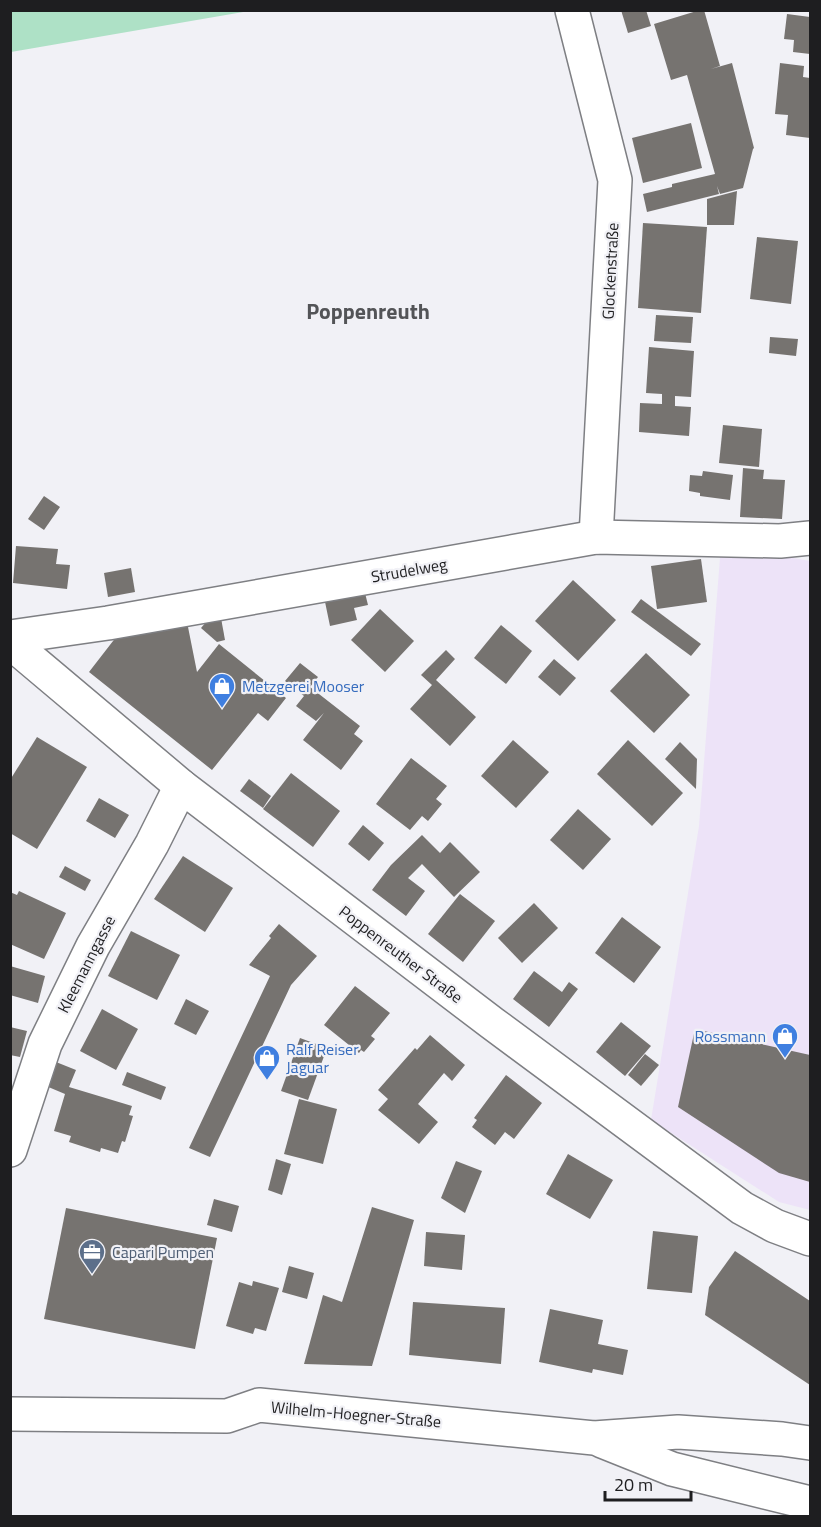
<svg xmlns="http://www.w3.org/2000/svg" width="821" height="1527" viewBox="0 0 821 1527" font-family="'Titillium Web',sans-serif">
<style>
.commercial{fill:#ede3f8}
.green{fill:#aee1c6}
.building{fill:#767370}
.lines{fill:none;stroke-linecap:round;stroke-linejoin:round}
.minor-casing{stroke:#7e7f83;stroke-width:36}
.tertiary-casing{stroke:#7e7f83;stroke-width:36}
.minor{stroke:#fff;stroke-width:33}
.tertiary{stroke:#fff;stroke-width:33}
.labels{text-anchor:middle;stroke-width:4.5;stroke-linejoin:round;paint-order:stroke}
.street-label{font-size:16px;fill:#1e1e20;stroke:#f1f1f6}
.shop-label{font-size:16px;fill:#366cbe;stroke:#f1f1f6;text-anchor:start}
.service-label{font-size:16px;fill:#4e5e75;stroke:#f1f1f6;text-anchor:start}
.district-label{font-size:22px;font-weight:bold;fill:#535457;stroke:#f1f1f6}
</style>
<rect width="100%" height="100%" fill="#f1f1f6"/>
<path class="commercial" d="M721 545 810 561V1210L779 1202 651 1120 699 826Z"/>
<path class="green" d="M11 10H249V11L11 52Z"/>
<g class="building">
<path d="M621 10H646L651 26 628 33Z"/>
<path d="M700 10H704L720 66 711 69 732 63 754 148 753 149 743 188 720 194 717 186 719 194 647 212 643 194 672 187V184L715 174 687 75 671 80 654 24Z"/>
<path d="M787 14 810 17V54L793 52 794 40 784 39Z"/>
<path d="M780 63 804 66 803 77 810 78V138L786 135 788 115 775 114Z"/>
<path d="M691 123 702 168 643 183 632 138Z"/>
<path d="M737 191 734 225H707V199Z"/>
<path d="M643 223 707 227 701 313 638 308Z"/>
<path d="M757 237 798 241 791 304 750 299Z"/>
<path d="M656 315 693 317 691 343 654 341Z"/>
<path d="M770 337 798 339 796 356 769 353Z"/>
<path d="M649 347 694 351 691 397 675 396V406L691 407 689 436 639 432 640 403 662 404V394L646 393Z"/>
<path d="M723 425 762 429 759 467 719 463Z"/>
<path d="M743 468 764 470 763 479 785 480 782 519 740 517Z"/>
<path d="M703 471 733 475 730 500 700 496V493L689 491 690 475 702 476Z"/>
<path d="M44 496 60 507 44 530 28 519Z"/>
<path d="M16 546 58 549 56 564 70 565 67 589 13 583Z"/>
<path d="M701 559 707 602 657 609 651 566Z"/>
<path d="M131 568 135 592 108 597 104 573Z"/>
<path d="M573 580 616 620 578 661 535 621Z"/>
<path d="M364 589 368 605 354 608 357 620 330 626 324 597Z"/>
<path d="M641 599 701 644 691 656 631 612Z"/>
<path d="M380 609 414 641 385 672 351 640Z"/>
<path d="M221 618 225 640 217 642 201 628 207 621Z"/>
<path d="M187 622 197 672 219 644 286 698 268 721 258 713 212 770 89 672 120 632Z"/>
<path d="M501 625 532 651 506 684 474 658Z"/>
<path d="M446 650 455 659 436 680 476 717 450 746 410 709 432 685 421 675Z"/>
<path d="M646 653 690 695 654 733 610 691Z"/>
<path d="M554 659 576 678 560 696 538 677Z"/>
<path d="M300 663 318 677 310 687 360 726 354 734 363 741 341 770 303 740 324 713 316 721 296 706 304 696 285 681Z"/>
<path d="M37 737 87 767 37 849 10 833V780Z"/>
<path d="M513 740 549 772 516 808 481 776Z"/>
<path d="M628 740 683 793 652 826 597 774Z"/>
<path d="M680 742 697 759 696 789 665 759Z"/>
<path d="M411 758 447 786 436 799 442 804 428 821 422 816 410 830 376 804Z"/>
<path d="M291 773 340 811 313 847 263 809Z"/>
<path d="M249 779 271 796 263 808 240 791Z"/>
<path d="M99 798 129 815 115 838 86 821Z"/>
<path d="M578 809 611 839 583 870 550 840Z"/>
<path d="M363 825 384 843 369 861 348 844Z"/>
<path d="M422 835 440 853 450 842 480 872 454 897 422 864 408 878 425 891 406 916 372 890 391 865Z"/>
<path d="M183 856 233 888 205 932 154 899Z"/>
<path d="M65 866 91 880 85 891 59 877Z"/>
<path d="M19 891 66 913 44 959 10 944V892L17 895Z"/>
<path d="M460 894 495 921 463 962 428 934Z"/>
<path d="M534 903 558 928 522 963 498 938Z"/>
<path d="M622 917 661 947 634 983 595 953Z"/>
<path d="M279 924 317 956 291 985 210 1157 189 1148 270 976 249 965 271 938 269 936Z"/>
<path d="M131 931 180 955 157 1000 108 976Z"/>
<path d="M10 966 45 976 38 1003 10 995Z"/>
<path d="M534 971 562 992 569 982 578 989 549 1027 513 999Z"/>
<path d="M355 986 390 1013 371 1036 375 1039 364 1052 361 1050 359 1053 324 1025Z"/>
<path d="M186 999 209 1011 196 1035 174 1024Z"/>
<path d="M102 1009 138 1029 116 1070 80 1051Z"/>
<path d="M621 1022 651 1046 625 1076 596 1052Z"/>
<path d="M10 1027 27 1031 20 1057 10 1055Z"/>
<path d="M695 1029 810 1055V1182L779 1173 678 1107Z"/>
<path d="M430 1035 465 1065 452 1081 444 1073 418 1104 438 1122 419 1144 378 1110 388 1099 378 1090 415 1048 417 1050Z"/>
<path d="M300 1038 327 1048 308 1100 281 1091Z"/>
<path d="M645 1054 659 1065 641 1086 628 1075Z"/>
<path d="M56 1062 76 1070 69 1087 132 1106 129 1115 133 1116 125 1142 122 1141 118 1153 101 1148 100 1152 69 1142 71 1136 54 1131 65 1094 46 1086Z"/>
<path d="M127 1072 166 1087 161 1100 122 1085Z"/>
<path d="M506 1075 542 1103 514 1139 505 1132 495 1145 472 1127 477 1120 474 1118Z"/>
<path d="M299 1099 337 1109 323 1164 284 1154Z"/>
<path d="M568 1154 613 1180 590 1219 546 1194Z"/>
<path d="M276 1159 291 1164 282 1195 268 1190Z"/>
<path d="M456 1161 482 1171 465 1213 441 1198Z"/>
<path d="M214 1199 239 1206 232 1232 207 1225Z"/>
<path d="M372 1207 414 1220 372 1366 304 1364 323 1295 342 1302Z"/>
<path d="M66 1208 217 1238 195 1349 44 1319Z"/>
<path d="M653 1231 698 1236 692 1293 647 1289Z"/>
<path d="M426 1232 465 1235 462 1270 424 1266Z"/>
<path d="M735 1251 810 1301V1385L705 1315 709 1287Z"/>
<path d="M289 1266 314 1273 307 1299 282 1292Z"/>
<path d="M253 1281 279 1288 266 1331 255 1328 253 1334 226 1326 239 1282 252 1286Z"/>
<path d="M413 1302 505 1308 501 1364 409 1355Z"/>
<path d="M550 1309 603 1320 598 1344 628 1350 623 1375 593 1369 592 1373 539 1362Z"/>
</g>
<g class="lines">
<g class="minor-casing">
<g id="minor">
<path d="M572 10 615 180 596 537"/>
<path d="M10 637 108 623 596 537 780 541 810 538"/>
<path d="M10 1150 45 1044 93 946 152 844 181 786"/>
<path d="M10 1414 227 1416 259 1405 594 1438 678 1432 782 1439 810 1443"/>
<path d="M602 1441 672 1469 810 1503"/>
</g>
</g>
<g class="tertiary-casing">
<path id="tertiary" d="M10 642 181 786 492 1023 742 1208 775 1226 810 1239"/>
</g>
<use href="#minor" class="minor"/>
<use href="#tertiary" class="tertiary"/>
</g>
<defs>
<g id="shop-pin" transform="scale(1.35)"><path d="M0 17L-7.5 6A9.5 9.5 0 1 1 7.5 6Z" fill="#3f7fe0" stroke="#f1f1f6"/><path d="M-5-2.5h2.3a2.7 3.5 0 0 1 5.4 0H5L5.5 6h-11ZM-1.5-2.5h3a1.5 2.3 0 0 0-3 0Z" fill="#fff"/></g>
<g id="office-pin" transform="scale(1.35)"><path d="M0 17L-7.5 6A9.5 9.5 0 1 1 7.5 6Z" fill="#5c6f8a" stroke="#f1f1f6"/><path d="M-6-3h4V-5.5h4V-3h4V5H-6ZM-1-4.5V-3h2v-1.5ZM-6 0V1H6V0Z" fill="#fff"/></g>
</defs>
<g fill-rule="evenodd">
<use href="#shop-pin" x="222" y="686"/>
<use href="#shop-pin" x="785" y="1036"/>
<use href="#shop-pin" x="267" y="1058"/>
<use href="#office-pin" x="92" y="1252"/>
</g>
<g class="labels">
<g class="street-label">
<text transform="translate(610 271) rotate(-87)" y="6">Glockenstraße</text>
<text transform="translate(409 570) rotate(-10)" y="6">Strudelweg</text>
<text transform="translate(401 954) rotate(37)" y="6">Poppenreuther Straße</text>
<text transform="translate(86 964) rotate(-63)" y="6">Kleemanngasse</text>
<text transform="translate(356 1414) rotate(5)" y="6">Wilhelm-Hoegner-Straße</text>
</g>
<g class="shop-label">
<text x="242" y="692">Metzgerei Mooser</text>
<text x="766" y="1042" text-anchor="end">Rossmann</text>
<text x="286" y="1055">Ralf Reiser<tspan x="286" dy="18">Jaguar</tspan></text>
</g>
<g class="service-label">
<text x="112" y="1258">Capari Pumpen</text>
</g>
<g class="district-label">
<text x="368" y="319">Poppenreuth</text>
</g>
</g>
<rect width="821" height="1527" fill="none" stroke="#1e1e20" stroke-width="24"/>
<path d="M605 1491v9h86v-9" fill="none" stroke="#1e1e20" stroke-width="3"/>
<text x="614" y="1491" font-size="18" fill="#1e1e20" stroke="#f1f1f6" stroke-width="4.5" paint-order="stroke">20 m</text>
</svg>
